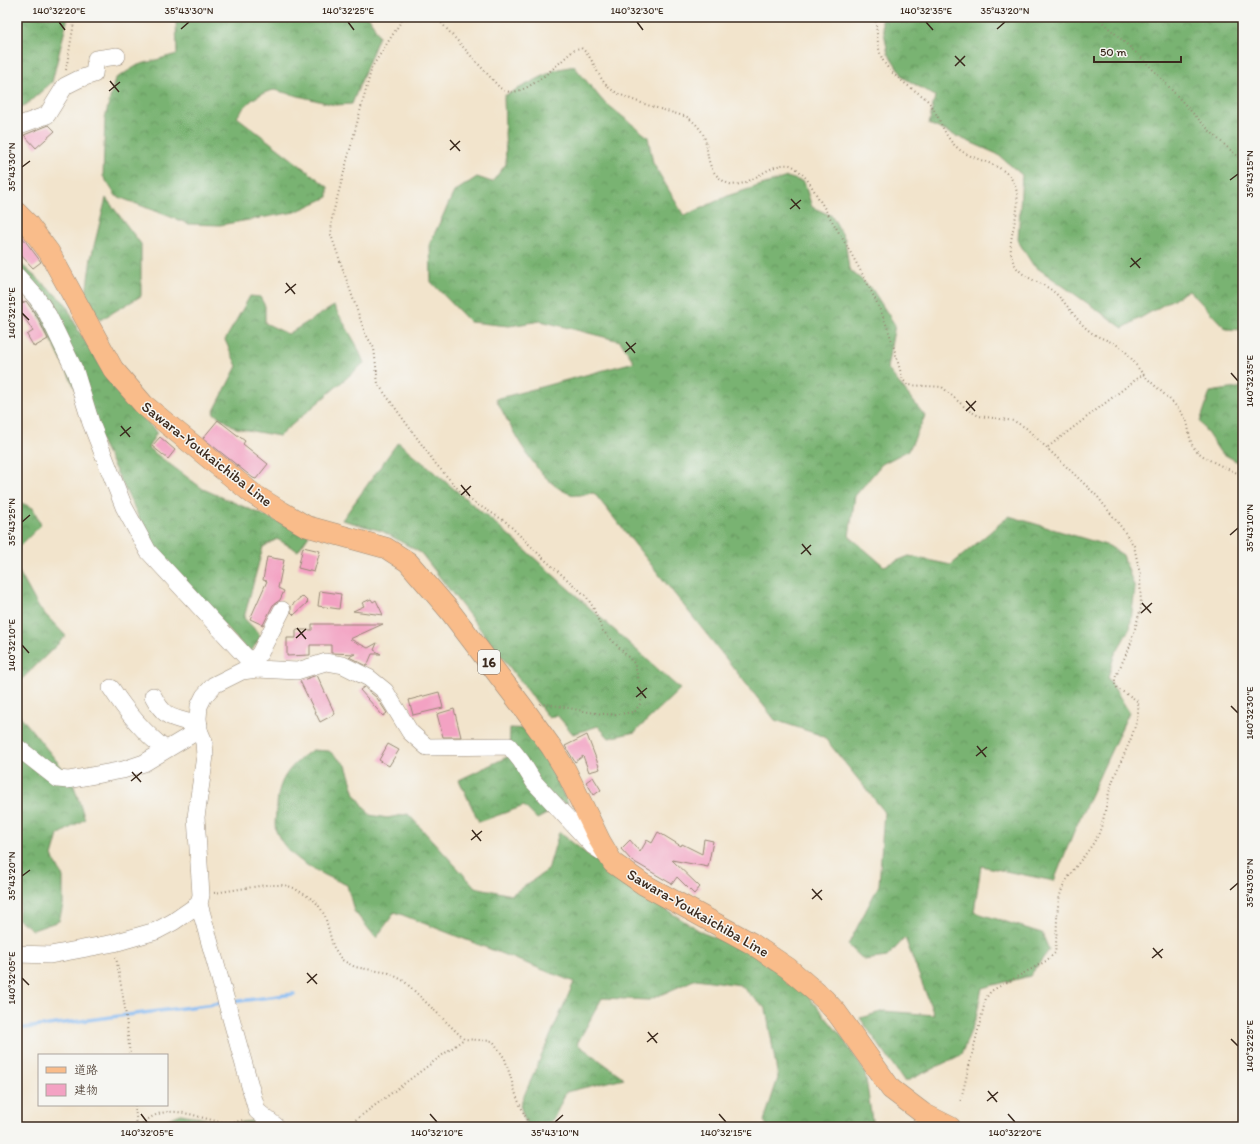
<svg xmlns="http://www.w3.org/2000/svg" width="1260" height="1144" viewBox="0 0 1260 1144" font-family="Itim,'Klee One',sans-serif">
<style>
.forest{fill:url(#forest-crowns);stroke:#5a6e48}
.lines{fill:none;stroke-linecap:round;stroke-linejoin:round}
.stream{stroke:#84baf3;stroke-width:3.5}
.building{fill:#f3a2c3}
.minor-casing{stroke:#968775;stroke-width:18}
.major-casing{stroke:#968775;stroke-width:22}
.path{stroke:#968775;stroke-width:2;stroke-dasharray:1 3;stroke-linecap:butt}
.minor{stroke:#fff;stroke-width:17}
.major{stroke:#f9bc8a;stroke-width:21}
.ticks{fill:none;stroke:#3b2a1e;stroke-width:1.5}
.labels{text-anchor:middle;stroke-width:3;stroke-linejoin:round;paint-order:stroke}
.shield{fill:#f6f6f2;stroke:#73675e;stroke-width:1}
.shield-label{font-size:14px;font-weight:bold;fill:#3b2a1e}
.street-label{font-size:15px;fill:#3b2a1e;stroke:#f6f6f2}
.neatline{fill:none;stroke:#3b2a1e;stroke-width:1.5}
.ticks-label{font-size:10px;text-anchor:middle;fill:#3b2a1e}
</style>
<defs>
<pattern id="forest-crowns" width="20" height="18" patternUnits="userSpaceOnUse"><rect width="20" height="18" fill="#79b372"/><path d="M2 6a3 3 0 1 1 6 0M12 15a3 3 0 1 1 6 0" fill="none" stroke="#64925d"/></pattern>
</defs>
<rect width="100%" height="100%" fill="#f6f6f2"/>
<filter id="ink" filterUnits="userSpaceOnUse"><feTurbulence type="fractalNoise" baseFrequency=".025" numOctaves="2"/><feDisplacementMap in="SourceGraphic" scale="8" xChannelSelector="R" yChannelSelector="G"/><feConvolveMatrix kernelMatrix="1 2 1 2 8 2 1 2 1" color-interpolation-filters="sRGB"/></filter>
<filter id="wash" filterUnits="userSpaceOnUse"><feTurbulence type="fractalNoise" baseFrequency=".012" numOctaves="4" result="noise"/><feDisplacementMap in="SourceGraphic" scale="16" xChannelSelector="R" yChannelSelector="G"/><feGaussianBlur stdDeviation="0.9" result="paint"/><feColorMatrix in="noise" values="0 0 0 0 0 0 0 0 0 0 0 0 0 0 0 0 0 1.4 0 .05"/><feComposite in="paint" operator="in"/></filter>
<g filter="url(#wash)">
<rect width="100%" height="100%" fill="#f2e4cc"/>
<g class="forest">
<path d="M17 17H68L52 82 27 104 17 109Z"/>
<path d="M142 17H369L379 36 352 104 335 105 274 90C258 93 246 103 237 117L328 187V197L295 212 220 225 189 224 116 196 103 176 105 118 115 79 138 65 177 54 176 19Z"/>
<path d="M881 17H1243V330L1226 329 1189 290 1123 328 1033 265 1018 241 1022 175 997 154 929 124 935 96 904 78 888 53Z"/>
<path d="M574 66 602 100 648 137 653 163 684 216 730 195 787 177 804 182 812 207 832 216 845 239 849 269 872 289 895 325 887 368 925 416 909 450 882 464 855 496 849 536 884 566 909 556 951 565 1009 516 1109 546 1123 555 1135 589 1130 628 1114 656 1108 678 1129 712 1074 831 1054 881 981 866 974 912 1042 933 1049 950 1030 976 982 988 976 1018 961 1055 905 1082 860 1018 884 1011 934 1015 905 938 887 957 864 960 848 945 879 885 884 811 823 736 775 720 594 493C588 493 581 496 575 495 540 489 511 427 496 399L634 362 620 341 541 321 509 326 470 322 431 282 430 243 454 192 477 177 492 182 506 164 504 96 555 70Z"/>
<path d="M106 198 141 244V296L100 320 86 294 91 258Z"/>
<path d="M17 257 22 265 66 304 77 328 116 391 157 432 148 448 203 489 309 535 298 551 277 539 263 547 244 618 261 636 250 653 155 550 17 270Z"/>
<path d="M250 296 260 297 265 306V323L288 334 334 306 356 344 364 363 279 436 236 428 213 413 237 366 225 340Z"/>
<path d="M1243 387V465L1220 452 1200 422 1210 392Z"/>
<path d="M398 442 502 529 680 689 635 732 609 738 598 726 573 734 557 715 549 718 421 553 382 531 342 520Z"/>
<path d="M17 501 33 508 41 525 19 547 18 570 39 608 66 636 17 684Z"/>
<path d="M17 712 72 780 85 819 58 835 52 856 63 877V905L59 921 33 930 18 919 20 901 17 898Z"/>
<path d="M510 728 527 729 538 744 568 803 537 819 524 806 479 822 459 780 509 756Z"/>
<path d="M312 750 329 751 346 765 355 794 370 815 387 818 408 814 475 887 511 895 548 870 559 832 624 883 703 933 749 951 804 991 842 1037 865 1072 873 1127H768L764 1121 778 1078 766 1009 740 985 696 979 649 1000 602 998 577 1044 624 1078 566 1092 554 1118 545 1127H527L520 1105 574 982 395 912 376 938 354 911 347 885C320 873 288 860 276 831 274 825 276 813 277 807 278 778 290 766 312 750Z"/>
<path d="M181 1114 228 1124 264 1120 271 1127H147Z"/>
</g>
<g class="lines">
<g class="stream">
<path d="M232 1002 294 994"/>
<path d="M17 1029 222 1003"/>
</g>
</g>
<g id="blocks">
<g class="building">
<path d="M49 125 55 131 36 148 24 135Z"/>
<path d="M17 230 41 262 33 268 17 251Z"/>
<path d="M26 301 38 318 48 339 34 347 27 335 33 331 17 306Z"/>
<path d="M218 420 245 441 243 444 268 464 256 479 253 478 203 438Z"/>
<path d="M160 437 175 450 168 459 152 446Z"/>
<path d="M303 547 320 551 314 572 298 568Z"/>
<path d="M267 557 284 560 278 588 284 591 280 600 273 605 263 625 250 619 267 581 263 580Z"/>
<path d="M320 591 341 594 339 609 318 606Z"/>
<path d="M302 596 308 602 294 615 291 612V606Z"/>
<path d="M371 599 373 602 376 600 383 615 353 611 364 606 362 603Z"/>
<path d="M312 624H383L350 639 368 648 377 643 374 650 381 654H372L367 666 349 657 355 654 331 653V645H310V655L287 656V638H296V630H312Z"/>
<path d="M317 675 335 714 320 722 300 681Z"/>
<path d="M364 687 377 698 387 713 383 716 360 690Z"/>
<path d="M439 692 443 708 413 715 409 700Z"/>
<path d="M454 709 461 737H443L437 714Z"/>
<path d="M587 735 600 769 589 772 583 756 575 762 565 746Z"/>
<path d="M388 744 399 750 389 766 379 760Z"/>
<path d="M593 777 601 790 594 795 586 782Z"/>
<path d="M658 832 681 846 682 844 702 854 704 839 713 841 708 867 672 860 700 887 694 894 677 877 672 884 631 860 621 849 630 840 640 852 647 840 652 843Z"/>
</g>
</g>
</g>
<g filter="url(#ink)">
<use href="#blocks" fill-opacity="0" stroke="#968775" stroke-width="1"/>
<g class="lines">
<g class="minor-casing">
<g id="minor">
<path d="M17 126 47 115 65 86 79 79 94 74 96 59 117 56"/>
<path d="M17 276 37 298 48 315 75 371 91 423 124 507 148 551 257 669"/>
<path d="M252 663 260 653 282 610"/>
<path d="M111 688C126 711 144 733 165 749"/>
<path d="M153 696C166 721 173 717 199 725"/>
<path d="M17 747 58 779 68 780 123 770 144 763 199 730"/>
<path d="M17 954 50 955 114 943 156 931 173 922 199 904"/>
<path d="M277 1127 257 1111 199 904 201 895 196 817 205 756 204 742 199 730 198 718 199 706 204 696 214 685 242 671 257 669 297 671 326 662 343 665 369 678 385 691 410 732 427 747 509 746 521 761 534 782 593 846 605 854"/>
</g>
</g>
<g class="major-casing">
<path id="major" d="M17 213 28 224 49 252 113 369 144 405 253 494 282 512 306 526 386 548 408 562 449 610 522 706 552 748 566 771 600 841 613 863 643 884 751 943 788 968 824 999 837 1013 891 1089 924 1114 950 1127"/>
</g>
<g class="path">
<path d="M404 17 372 67 332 217 331 235 365 333 374 348 378 384 435 463 458 489 473 502 505 521 544 559 586 596 593 607 602 630 634 663 643 694 640 704 635 711C603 721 571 705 539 704"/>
<path d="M436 17 500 88C503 90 508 92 511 92 531 92 561 61 575 49L581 48C594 58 596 74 607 86 620 99 668 111 687 117 693 121 698 126 702 132 711 148 702 168 725 182 746 194 767 161 790 165 794 166 799 171 802 174 810 181 816 195 822 204 844 241 867 279 884 319 892 338 897 360 903 380L908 385 942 387 968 410 979 416 1014 421 1026 428 1097 496 1122 528 1134 546 1140 574 1141 608 1130 646 1115 678V686C1122 693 1131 695 1138 702 1141 727 1119 761 1111 786 1106 801 1105 818 1099 833 1089 854 1069 870 1061 892 1055 911 1058 933 1055 953L1046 961 991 991 986 998 960 1103"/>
<path d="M875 17C880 53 875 61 907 85 916 92 925 96 931 105 942 121 943 137 960 150 975 161 998 162 1010 177 1030 203 1003 236 1013 261 1020 278 1037 280 1050 289 1067 301 1075 321 1092 333 1101 339 1112 341 1120 347 1130 354 1135 365 1143 374 1156 388 1172 399 1183 415 1192 426 1186 440 1196 450 1208 462 1228 468 1243 476"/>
<path d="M1097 17C1118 37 1140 55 1159 76 1186 105 1211 136 1243 160"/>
<path d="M66 70 75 17"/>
<path d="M1048 447 1143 374"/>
<path d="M214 893 266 885H285L294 888 315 901 321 909 325 916 333 946 342 960 355 967 389 973 404 981 464 1039 493 1041 505 1059 517 1098 530 1127"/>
<path d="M116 957 125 1008 130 1055"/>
<path d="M135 1105 137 1127"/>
<path d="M139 1127C174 1090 210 1134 245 1119"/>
<path d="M346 1127 464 1039"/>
</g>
<use href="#minor" class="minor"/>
<use href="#major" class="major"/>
</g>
</g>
<path class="ticks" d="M59 22 65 30M348 22 354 30M637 22 643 30M926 22 933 30M181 29 189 22M997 29 1005 22M955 56 965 66M955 66 965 56M110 81 119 92M109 91 120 82M450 140 460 151M450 150 460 141M22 167 30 161M1230 180 1238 174M791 199 800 209M790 209 801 200M1131 258 1140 268M1130 267 1141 258M286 283 295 294M285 293 296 284M22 313 29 320M626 342 635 353M625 352 636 343M1231 373 1238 381M966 401 975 411M966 411 976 401M121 426 130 437M120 436 131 427M461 485 470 496M461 495 471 486M22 522 30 515M1230 535 1238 528M802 544 811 555M801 554 811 545M1142 603 1151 613M1141 613 1152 603M297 628 306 639M296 638 306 629M22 645 29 653M637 687 646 698M636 697 647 688M1231 706 1238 713M977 746 986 757M976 756 987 747M132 772 141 782M131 781 142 772M472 830 481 841M471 840 482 831M22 876 30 870M812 889 822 900M1230 890 1238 883M812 899 822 890M1153 948 1162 958M1152 958 1163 949M307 973 317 984M22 978 29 985M307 983 317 974M648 1032 657 1043M1231 1039 1238 1046M647 1042 658 1033M988 1091 997 1102M987 1101 998 1092M141 1114 147 1122M430 1114 437 1122M719 1114 726 1122M1008 1114 1015 1122M555 1122 563 1115"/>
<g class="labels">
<rect class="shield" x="478" y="650" width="22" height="24" rx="3"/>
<g class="shield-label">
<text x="489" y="667">16</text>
</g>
<g class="street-label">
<text transform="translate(207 454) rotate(38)" y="5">Sawara-Youkaichiba Line</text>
<text transform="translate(698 913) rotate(30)" y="5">Sawara-Youkaichiba Line</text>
</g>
</g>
<rect width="1260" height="1144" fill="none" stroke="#f6f6f2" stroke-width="44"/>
<rect x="38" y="1054" width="130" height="52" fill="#f6f6f2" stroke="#aba49d"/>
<rect x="46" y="1067" width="20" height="6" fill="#f9bc8a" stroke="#aba49d"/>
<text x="74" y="1074" font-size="12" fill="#3b2a1e">道路</text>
<rect x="46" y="1084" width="20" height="12" fill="#f3a2c3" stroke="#aba49d"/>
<text x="74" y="1094" font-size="12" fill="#3b2a1e">建物</text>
<path d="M1094 56v6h87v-6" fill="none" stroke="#3b2a1e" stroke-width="2"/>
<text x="1100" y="56" font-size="12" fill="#3b2a1e" stroke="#f6f6f2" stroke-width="3" paint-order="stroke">50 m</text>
<rect x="22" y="22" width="1216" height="1100" class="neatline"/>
<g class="ticks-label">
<text x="59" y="14">140°32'20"E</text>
<text x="189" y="14">35°43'30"N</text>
<text x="348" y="14">140°32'25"E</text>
<text x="637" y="14">140°32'30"E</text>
<text x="926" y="14">140°32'35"E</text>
<text x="1005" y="14">35°43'20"N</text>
<text transform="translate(11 167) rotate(-90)" y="4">35°43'30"N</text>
<text transform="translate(1249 174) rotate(-90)" y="4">35°43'15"N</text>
<text transform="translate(11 313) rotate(-90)" y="4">140°32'15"E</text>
<text transform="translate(1249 381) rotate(-90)" y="4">140°32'35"E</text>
<text transform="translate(11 522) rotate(-90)" y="4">35°43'25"N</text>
<text transform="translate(1249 528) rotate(-90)" y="4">35°43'10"N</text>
<text transform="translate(11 645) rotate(-90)" y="4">140°32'10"E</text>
<text transform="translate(1249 713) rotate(-90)" y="4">140°32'30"E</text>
<text transform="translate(11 876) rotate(-90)" y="4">35°43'20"N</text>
<text transform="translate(1249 883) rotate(-90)" y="4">35°43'05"N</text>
<text transform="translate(11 978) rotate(-90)" y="4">140°32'05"E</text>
<text transform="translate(1249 1046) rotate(-90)" y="4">140°32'25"E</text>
<text x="147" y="1136">140°32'05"E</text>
<text x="437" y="1136">140°32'10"E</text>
<text x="555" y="1136">35°43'10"N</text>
<text x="726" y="1136">140°32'15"E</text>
<text x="1015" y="1136">140°32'20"E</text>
</g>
</svg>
